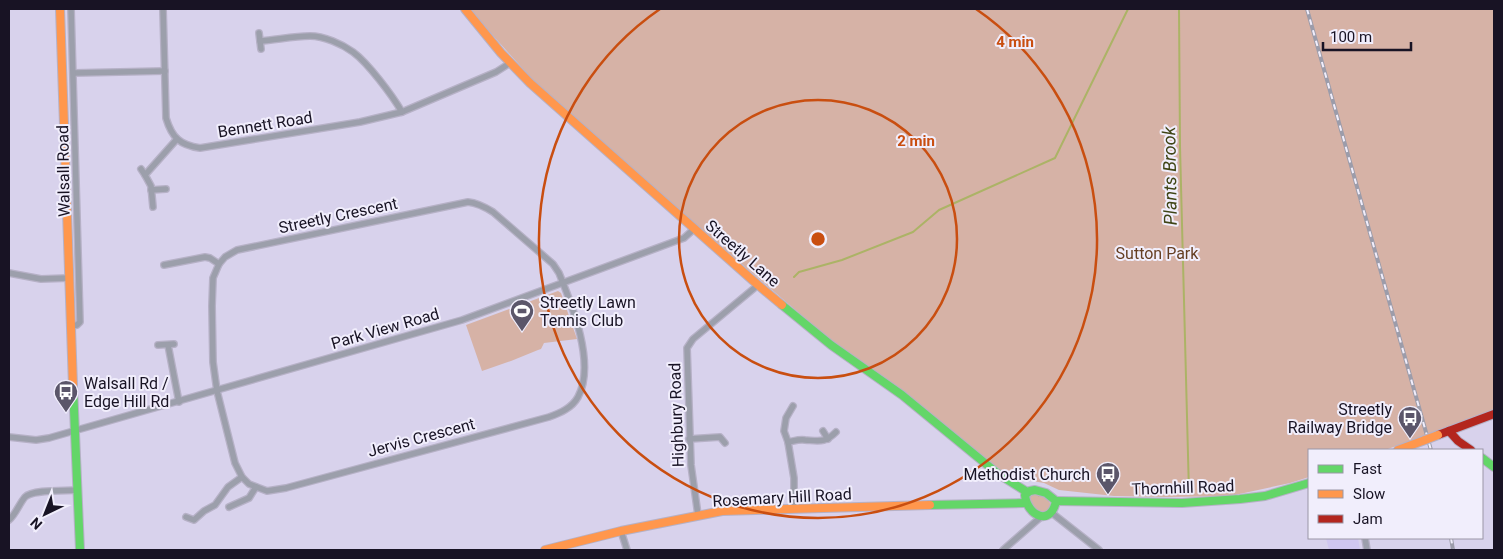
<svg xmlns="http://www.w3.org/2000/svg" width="1503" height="559" viewBox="0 0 1503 559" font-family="Roboto,sans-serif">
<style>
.built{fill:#d0c7f0}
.grass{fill:url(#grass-tufts)}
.park{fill:#d6b2a6}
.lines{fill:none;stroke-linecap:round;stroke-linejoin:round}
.stream{stroke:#acb366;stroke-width:2}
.street-casing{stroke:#b6b1c6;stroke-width:8}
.fast-casing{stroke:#b6b1c6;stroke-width:10}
.slow-casing{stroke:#b6b1c6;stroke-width:10}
.jam-casing{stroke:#b6b1c6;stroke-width:10}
.street{stroke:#9c9fab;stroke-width:5.5}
.fast{stroke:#63d668;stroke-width:8}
.slow{stroke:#ff974d;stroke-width:8}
.jam{stroke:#b3261e;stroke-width:8}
.rail-casing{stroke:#9c9caa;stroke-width:4}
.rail{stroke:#f1eefc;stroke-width:2;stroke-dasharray:5.5;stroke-linecap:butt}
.slow-bridge-casing{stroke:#b6b1c6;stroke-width:10;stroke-linecap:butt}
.slow-bridge{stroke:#ff974d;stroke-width:8}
.ring{fill:none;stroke:#c94e10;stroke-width:2.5}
.labels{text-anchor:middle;stroke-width:4;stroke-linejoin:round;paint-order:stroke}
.street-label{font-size:16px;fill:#181324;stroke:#f1eefc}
.park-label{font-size:16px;fill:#653e22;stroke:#f1eefc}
.poi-label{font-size:16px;fill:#181324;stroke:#f1eefc;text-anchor:start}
.water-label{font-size:18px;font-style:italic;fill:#3f4415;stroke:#f1eefc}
.centre{fill:#c94e10;stroke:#f1eefc;stroke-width:2.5}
.ring-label{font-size:15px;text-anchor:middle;font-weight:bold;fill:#c94e10;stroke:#f1eefc;stroke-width:4;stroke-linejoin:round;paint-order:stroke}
</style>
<defs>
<pattern id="grass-tufts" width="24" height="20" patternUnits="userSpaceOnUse" patternTransform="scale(1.25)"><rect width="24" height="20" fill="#d6b2a6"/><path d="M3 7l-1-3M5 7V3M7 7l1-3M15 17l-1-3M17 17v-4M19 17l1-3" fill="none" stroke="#b7988f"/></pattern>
</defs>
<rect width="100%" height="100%" fill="#d8d2ec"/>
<path class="built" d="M1326 538H1358L1360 550H1329Z"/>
<path class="grass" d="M1035 493 1040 494 1049 500 1051 507 1048 512C1038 514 1028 507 1029 497Z"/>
<g class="park">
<path d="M471 9H1494V411L1385 450H1309V477L1290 483 1230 496 1167 497 1114 496 1059 490 1044 483 1015 478 1000 470 903 392 833 342 723 248 724 244 722 242 718 244 692 222 533 80 488 30Z"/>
<path d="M558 291 561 293 577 339 544 343 541 349 538 350 511 361 482 371 466 325Z"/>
</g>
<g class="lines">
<g class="stream">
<path d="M1179 9 1180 147 1189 493"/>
<path d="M794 277 799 272 842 260 913 232 939 210 1055 158 1128 9"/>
</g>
<g class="street-casing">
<g id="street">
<path d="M163 9 166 118C172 138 180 145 200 148L360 122 402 112 496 72 510 63"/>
<path d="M259 33 261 49"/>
<path d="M260 41C276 40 293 36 310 36 324 36 342 44 353 52 368 63 392 95 402 112"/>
<path d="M74 73 165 71"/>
<path d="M141 169 145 175"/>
<path d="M151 190 166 189"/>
<path d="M468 202C478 203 485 207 493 212L553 264 559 273C572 305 596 364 578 397 572 408 560 413 549 417L286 488 267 491 249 484 242 477 235 463 217 391 213 362 212 306 213 278 219 264 225 257 237 250Z"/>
<path d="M153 207 151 186 145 175 177 139"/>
<path d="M164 265 205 257 210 258 219 264"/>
<path d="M9 273 41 279 69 278"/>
<path d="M71 326 77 325 80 322 71 9"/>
<path d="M158 345 174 344"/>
<path d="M168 345 179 402"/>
<path d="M793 406 786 418 784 431 788 442 794 478V508"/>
<path d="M823 431 828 439"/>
<path d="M9 437 36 440 49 438 462 320 684 238 694 229"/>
<path d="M689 439 720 437 725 443"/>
<path d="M788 442C794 441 799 439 805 440 820 441 825 443 836 432"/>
<path d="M229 507 249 498 256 487"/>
<path d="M1052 513 1099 550"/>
<path d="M698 515 691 465 687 348 693 339 758 285"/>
<path d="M186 517 194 520 204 511 215 505 228 487 242 477"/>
<path d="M9 520C16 514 19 504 25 497 33 489 65 491 77 490"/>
<path d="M621 531 627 550"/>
<path d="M1365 538 1367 550"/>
<path d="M1003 550 1042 516"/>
</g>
</g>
<g class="fast-casing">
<g id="fast">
<path d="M782 305 831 345 902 395 997 473 1027 492"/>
<path d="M73 386 80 550"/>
<path d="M1482 458 1494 467"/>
<path d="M1035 490 1046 493 1056 501C1051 527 1027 516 1025 495L1030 491Z"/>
<path d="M1056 501 1182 503 1240 499 1265 496 1309 483"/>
<path d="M930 505 1025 503"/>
</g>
</g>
<g class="slow-casing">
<g id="slow">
<path d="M60 9 73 386"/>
<path d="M465 9 501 53 530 83 758 285 782 305"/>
<path d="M1398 450 1425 440"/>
<path d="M545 550 621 531 722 511 930 505"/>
</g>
</g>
<g class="jam-casing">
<g id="jam">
<path d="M1449 431 1458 441 1471 450"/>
<path d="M1438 435 1494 414"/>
</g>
</g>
<use href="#street" class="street"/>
<use href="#fast" class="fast"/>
<use href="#slow" class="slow"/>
<use href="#jam" class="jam"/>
<g class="rail-casing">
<g id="rail">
<path d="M1307 9 1431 450"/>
<path d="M1451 538 1453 550"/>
</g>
</g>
<use href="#rail" class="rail"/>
<g class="slow-bridge-casing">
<path id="slow-bridge" d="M1425 440 1438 435"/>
</g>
<use href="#slow-bridge" class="slow-bridge"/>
</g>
<g class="ring">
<circle cx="818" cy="239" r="139"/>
<path d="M976 9A279 279 0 1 1 660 9"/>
</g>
<defs>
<g id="stadium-pin" transform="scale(1.25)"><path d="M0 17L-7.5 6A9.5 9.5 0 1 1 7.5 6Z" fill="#5b566a" stroke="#f1eefc"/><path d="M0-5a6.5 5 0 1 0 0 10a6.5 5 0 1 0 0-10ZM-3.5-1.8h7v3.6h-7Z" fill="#fff"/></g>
<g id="bus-pin" transform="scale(1.25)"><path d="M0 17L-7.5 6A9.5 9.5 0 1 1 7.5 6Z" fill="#5b566a" stroke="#f1eefc"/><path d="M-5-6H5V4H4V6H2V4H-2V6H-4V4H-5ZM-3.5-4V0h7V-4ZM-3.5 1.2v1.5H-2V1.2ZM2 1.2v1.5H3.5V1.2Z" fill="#fff"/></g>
</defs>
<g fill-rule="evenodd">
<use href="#stadium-pin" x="522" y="311"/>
<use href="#bus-pin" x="66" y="392"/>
<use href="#bus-pin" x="1410" y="418"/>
<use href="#bus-pin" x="1108" y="474"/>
</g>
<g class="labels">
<g class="street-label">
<text transform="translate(265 124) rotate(-9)" y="6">Bennett Road</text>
<text transform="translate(63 171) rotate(-91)" y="6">Walsall Road</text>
<text transform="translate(338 215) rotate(-12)" y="6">Streetly Crescent</text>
<text transform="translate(743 253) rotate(41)" y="6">Streetly Lane</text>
<text transform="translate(385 328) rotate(-16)" y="6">Park View Road</text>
<text transform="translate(676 415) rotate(-92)" y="6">Highbury Road</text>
<text transform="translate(421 437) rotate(-15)" y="6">Jervis Crescent</text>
<text transform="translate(1183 487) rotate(-2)" y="6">Thornhill Road</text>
<text transform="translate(782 497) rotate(-3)" y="6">Rosemary Hill Road</text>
</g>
<g class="park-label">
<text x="1157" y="259">Sutton Park</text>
</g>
<g class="poi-label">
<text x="540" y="308">Streetly Lawn<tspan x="540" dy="18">Tennis Club</tspan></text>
<text x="84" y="389">Walsall Rd /<tspan x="84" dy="18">Edge Hill Rd</tspan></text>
<text x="1392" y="415" text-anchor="end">Streetly<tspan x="1392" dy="18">Railway Bridge</tspan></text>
<text x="1090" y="480" text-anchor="end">Methodist Church</text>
</g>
<g class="water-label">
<text transform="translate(1170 176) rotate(-91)" y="6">Plants Brook</text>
</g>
</g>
<circle cx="818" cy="239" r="8" class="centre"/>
<g class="ring-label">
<text x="1015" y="47">4 min</text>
<text x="916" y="146">2 min</text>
</g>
<rect width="1503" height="559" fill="none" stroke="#181324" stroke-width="20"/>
<rect x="1308" y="449" width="175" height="90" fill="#f1eefc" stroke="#9a96a6"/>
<rect x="1318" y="465" width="25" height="8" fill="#63d668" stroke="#9a96a6"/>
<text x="1353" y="474" font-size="15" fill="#181324">Fast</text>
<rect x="1318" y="490" width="25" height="8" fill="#ff974d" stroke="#9a96a6"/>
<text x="1353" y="499" font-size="15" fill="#181324">Slow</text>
<rect x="1318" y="515" width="25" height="8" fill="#b3261e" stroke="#9a96a6"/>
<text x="1353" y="524" font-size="15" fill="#181324">Jam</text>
<g transform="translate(45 514) rotate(223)" stroke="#f1eefc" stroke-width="4" paint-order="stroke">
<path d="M0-4L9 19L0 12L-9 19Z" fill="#181324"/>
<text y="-8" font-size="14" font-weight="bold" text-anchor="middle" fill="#181324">N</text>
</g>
<path d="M1323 42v8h88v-8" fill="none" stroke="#181324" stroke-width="2.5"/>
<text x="1330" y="42" font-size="15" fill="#181324" stroke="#f1eefc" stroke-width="4" paint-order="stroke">100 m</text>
</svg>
